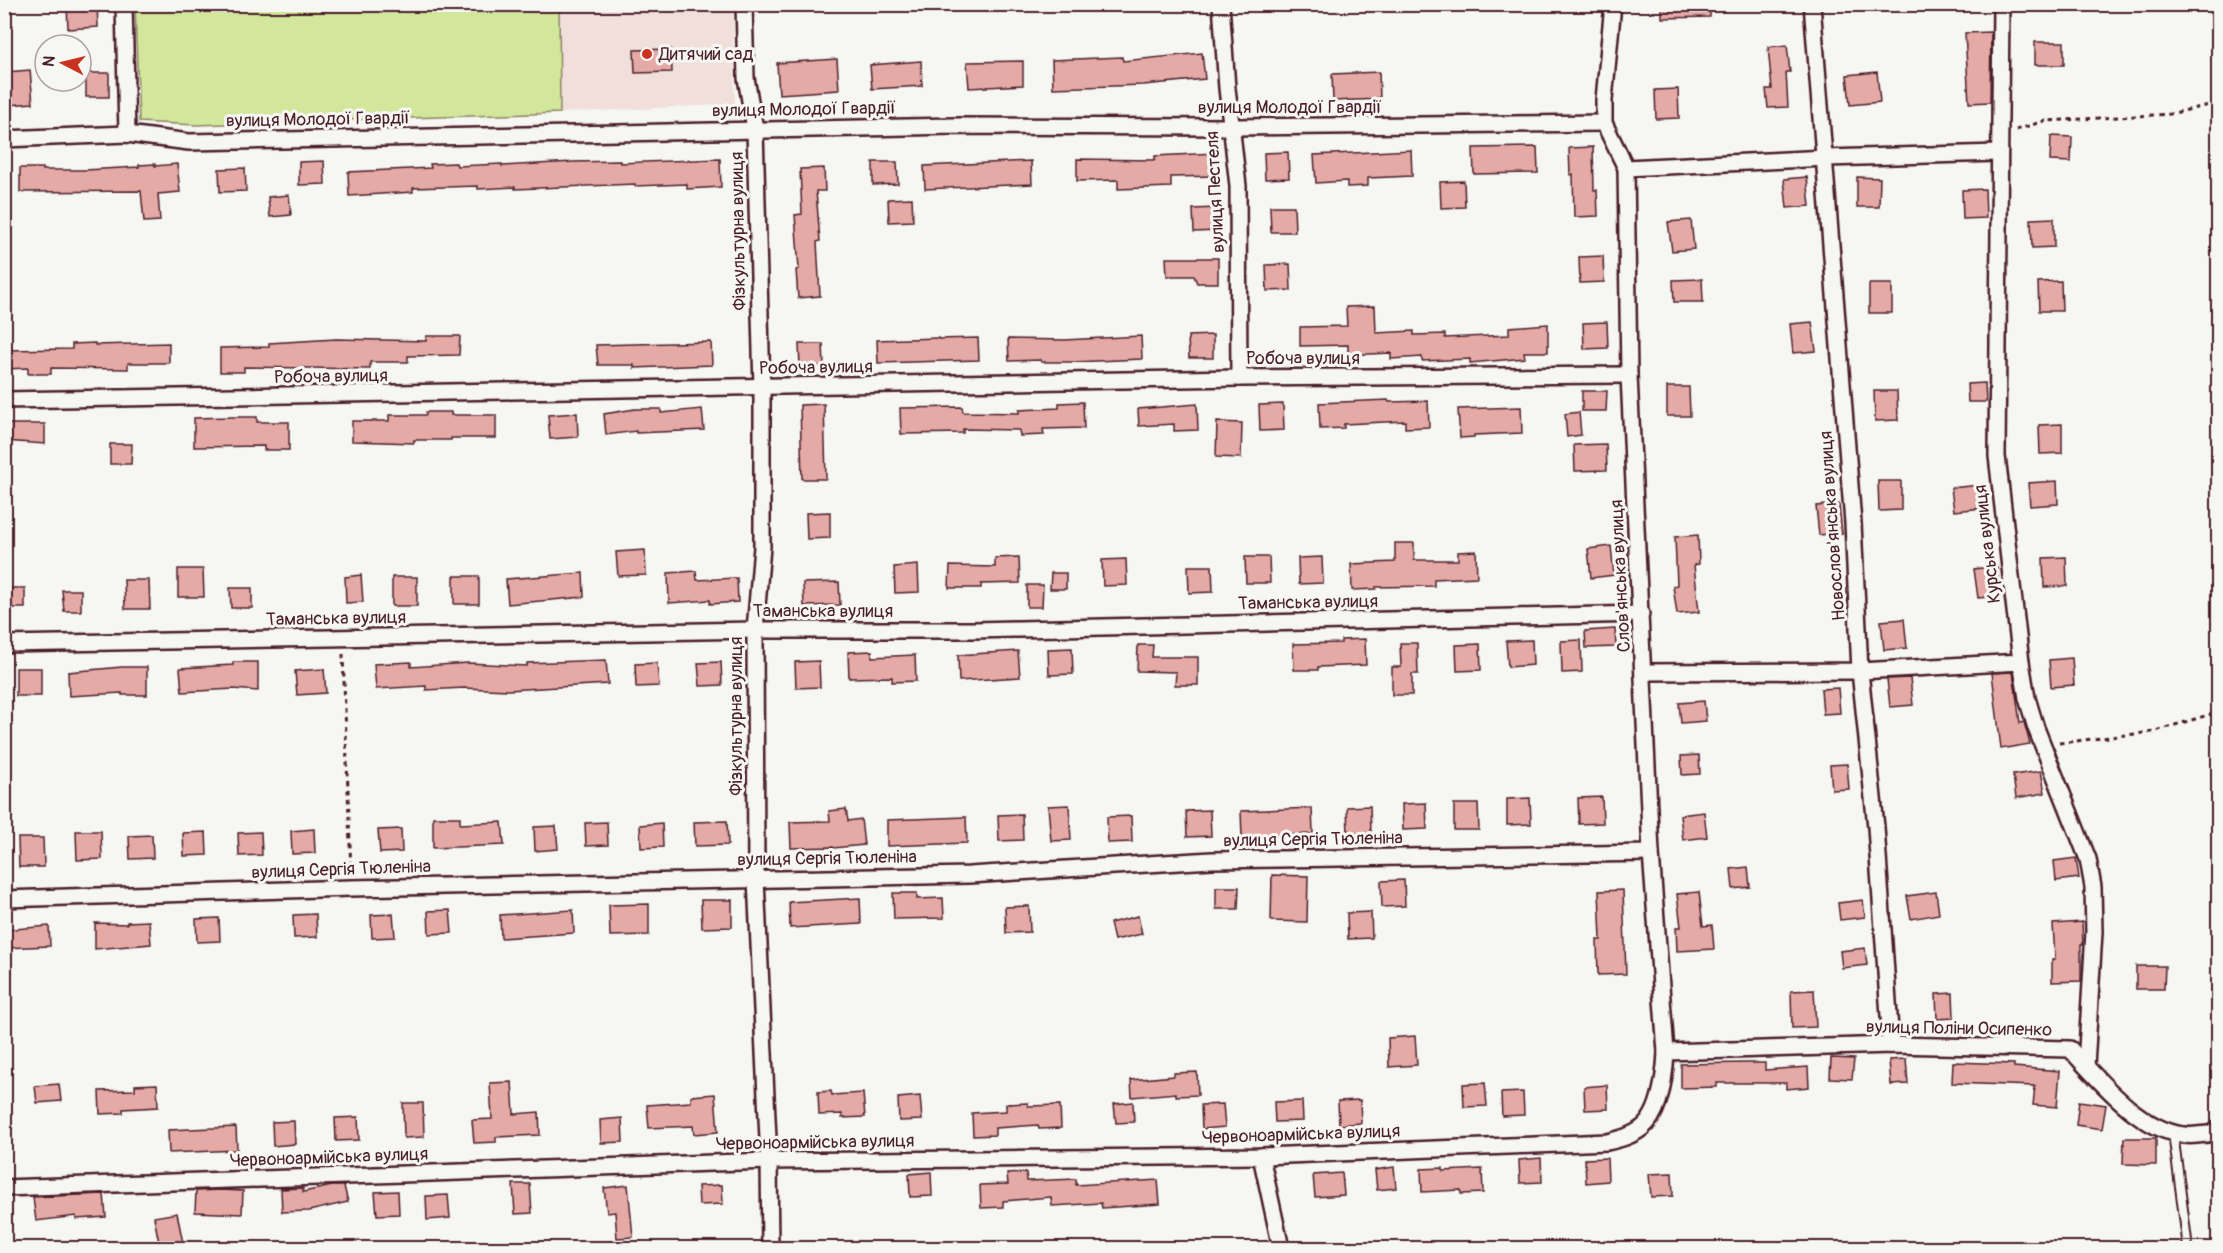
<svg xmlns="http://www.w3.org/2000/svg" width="2223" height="1253" viewBox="0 0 2223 1253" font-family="Pangolin,sans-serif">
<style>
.built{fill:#f1dfdb}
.green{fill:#d2e79b;stroke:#8e8363;stroke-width:1.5}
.building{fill:#e5aaa5;stroke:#4a1f2b;stroke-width:1.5}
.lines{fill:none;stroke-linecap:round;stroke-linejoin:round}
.service-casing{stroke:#4a1f2b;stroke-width:12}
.minor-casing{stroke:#4a1f2b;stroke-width:20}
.path{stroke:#4a1f2b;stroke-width:3;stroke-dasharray:4.5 4.5;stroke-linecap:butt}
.service{stroke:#f6f6f2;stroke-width:8}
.minor{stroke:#f6f6f2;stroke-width:15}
.poi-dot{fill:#c8321e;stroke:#f6f6f2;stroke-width:2}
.labels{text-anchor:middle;stroke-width:6;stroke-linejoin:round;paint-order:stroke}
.poi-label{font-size:18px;fill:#4a1f2b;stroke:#f6f6f2;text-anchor:start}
.street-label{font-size:18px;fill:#4a1f2b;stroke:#f6f6f2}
</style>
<rect width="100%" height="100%" fill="#f6f6f2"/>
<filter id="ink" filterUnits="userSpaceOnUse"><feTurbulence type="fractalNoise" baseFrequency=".0167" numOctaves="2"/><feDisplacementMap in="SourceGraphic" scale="12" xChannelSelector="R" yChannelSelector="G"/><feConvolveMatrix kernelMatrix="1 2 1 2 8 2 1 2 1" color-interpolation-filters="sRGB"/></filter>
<g filter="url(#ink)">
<path class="built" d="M559 5H733L735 104 560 113Z"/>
<path class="green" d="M135 5H559L560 113 196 125 139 122Z"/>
<g class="building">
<path d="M67 4H97L98 27 68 29Z"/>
<path d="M1662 4H1710V17L1662 18Z"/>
<path d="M1991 32 1990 102 1969 103 1965 33Z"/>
<rect x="2035" y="42" width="29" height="23"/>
<path d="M1787 45 1790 72H1786L1788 107 1768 108 1766 89H1772L1768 47Z"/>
<path d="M671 49 672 72 635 73 634 50Z"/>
<path d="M1202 53 1205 79 1143 85 1053 88 1052 60 1122 57 1123 61Z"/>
<path d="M837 59 839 90 779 94 777 63Z"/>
<path d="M921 61 922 86 872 89 870 65Z"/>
<path d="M1023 61V85L969 88 967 62Z"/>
<path d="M30 70 33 103 9 105 7 72Z"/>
<path d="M1379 72 1380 99 1333 101 1332 74Z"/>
<path d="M1877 72 1880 102 1850 105 1847 75Z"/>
<rect x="86" y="73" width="23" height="24"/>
<path d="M1678 89 1679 118 1656 119 1655 90Z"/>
<path d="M2051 136 2072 137 2071 162 2050 161Z"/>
<path d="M1537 147 1538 173 1474 174 1473 148Z"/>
<path d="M1593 147 1594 190H1597L1598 216 1574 217 1573 174 1570 175 1569 148Z"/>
<path d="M1411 150 1412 176 1368 178V186L1347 187V181L1316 183 1314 155Z"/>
<path d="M1288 152 1289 178 1265 179 1264 153Z"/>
<path d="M1216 153 1217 176 1171 177V187L1118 189V180L1077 181V159L1155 160V156Z"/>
<path d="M720 159 721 187 687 189V184L635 186V184L515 189V187L478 189V186L413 188V192L349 196 348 172 431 168 430 164 456 163 457 166 502 164V166L573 162 620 161V163Z"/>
<path d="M324 161 325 184 299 185V162Z"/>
<path d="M1031 161 1032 184 925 189 924 166Z"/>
<path d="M873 162H897L898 184 873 185Z"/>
<path d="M155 164V166L177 164 180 192 158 194 160 221 144 222 141 191 20 192V168H43V170H85L139 167V165Z"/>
<path d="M245 168 246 191 220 192 219 169Z"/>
<path d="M824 168 825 191H816L820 241 817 242 820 296 798 298 796 270 799 269 795 215 802 214 800 169Z"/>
<path d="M1807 177 1810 206 1787 208 1784 179Z"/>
<path d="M1857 177 1880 178 1879 207H1857Z"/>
<path d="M1464 181 1465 207 1441 208 1440 182Z"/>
<path d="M1985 189 1986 218 1963 219 1962 190Z"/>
<path d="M289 195 291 215 270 217 268 197Z"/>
<path d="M912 198 913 221 889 222 888 199Z"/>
<path d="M1270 206H1294L1295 232H1271Z"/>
<path d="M1217 208 1218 231 1194 232 1193 209Z"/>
<path d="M2054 218V247L2032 248 2031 219Z"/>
<path d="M1691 220 1694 249 1672 251 1668 222Z"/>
<path d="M1603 256 1604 282 1580 283 1579 257Z"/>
<path d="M1166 258H1218V283H1197L1194 276H1167Z"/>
<path d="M1290 264 1291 290 1267 291 1266 265Z"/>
<path d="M1702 279 1703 302H1674L1673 280Z"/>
<path d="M2061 281 2062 311H2039L2038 282Z"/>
<rect x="1869" y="284" width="23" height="29"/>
<path d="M1375 306 1376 333 1414 331V335L1445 334V338L1509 335V327L1548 324V352H1524L1525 358 1470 363V359L1422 361V357L1391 359V353L1348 355V345L1300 346V327L1347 326 1346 307Z"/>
<path d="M1607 322 1608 348 1584 349 1583 323Z"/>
<path d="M1812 322 1816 351 1793 353 1790 324Z"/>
<path d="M1213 335V358H1189L1188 336Z"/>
<path d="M426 336H460L459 355 408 356V362H370V369L244 367V372H220V348L269 347V343L336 339 426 341Z"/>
<path d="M1141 336 1142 359 1073 362H1041V360L1009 361 1008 339 1064 340Z"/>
<path d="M938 338V339L978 338 979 360 878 363 877 340Z"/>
<path d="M711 342 712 365 634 368V365H598L596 345Z"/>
<path d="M95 343V345L169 343V363H128V369L51 368V374H28V368L4 369V350L72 349V344Z"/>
<path d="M799 344H823L824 366 800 367Z"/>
<path d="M1985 383 1986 402H1968L1967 384Z"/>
<path d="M1667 387H1689L1690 416H1667Z"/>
<path d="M1582 391H1607L1606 411H1582Z"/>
<path d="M1874 391H1897L1898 420 1875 421Z"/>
<path d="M1388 400 1389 402 1428 401 1429 427 1405 428V421L1344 424V428L1320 429 1319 403Z"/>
<path d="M1083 402 1084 428 1043 429 1044 435 1020 436 1019 430 963 429V433L901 434 900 408 962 407 963 412 1019 413V410L1059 408V403Z"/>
<path d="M824 404 826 479H802L800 405Z"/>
<path d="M1197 404 1198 430 1174 431V424L1139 426 1138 409Z"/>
<path d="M1283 404 1284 430 1260 431 1259 405Z"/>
<path d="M1521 407 1522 433 1474 435V437L1460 438 1458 409Z"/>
<path d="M635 409H661V413L702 409 704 430 636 433V431L606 435 604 414Z"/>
<path d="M426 412H451V415H496V438H451V440H414V443L352 441V421H389V415H426Z"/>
<path d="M1579 412 1581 435 1567 437 1565 414Z"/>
<path d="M577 413 578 437 550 439 548 415Z"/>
<path d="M232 417H257V422H289V450H264V446L194 447V418Z"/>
<path d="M1217 422 1242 423 1241 458 1216 457Z"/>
<path d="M4 424H45V444L4 441Z"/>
<path d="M2062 424V453L2040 454 2039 425Z"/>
<path d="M110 444H132L131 464H110Z"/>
<path d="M1606 444 1607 470 1575 471 1574 445Z"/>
<path d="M1878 481H1901V510L1879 511Z"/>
<path d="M2057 481 2058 504 2030 506 2028 483Z"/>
<path d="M1980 485 1983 508 1954 511 1951 488Z"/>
<path d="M1839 504 1842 533 1819 535 1816 506Z"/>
<path d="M830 512V538L807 539 806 513Z"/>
<path d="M1698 535 1699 564 1694 565 1699 612 1677 614 1673 586 1677 585 1675 537Z"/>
<path d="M1395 543H1414V560H1458V552L1476 551 1477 577 1434 579V586L1376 587V589L1352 590 1351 564 1395 562Z"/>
<path d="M1611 546 1614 575 1591 578 1588 549Z"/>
<path d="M645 550 646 575 618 576 616 552Z"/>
<path d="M1019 557 1020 583 981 584V588H949L950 566 995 567V558Z"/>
<path d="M1245 557H1269L1270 583H1246Z"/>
<path d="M1322 557 1323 583 1299 584 1298 558Z"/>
<path d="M2066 557 2067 586 2044 587 2043 558Z"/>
<path d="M1126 559 1127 585 1103 586 1102 560Z"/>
<path d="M918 565 919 592 895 593 894 567Z"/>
<path d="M1188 566H1212L1213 592 1189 593Z"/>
<path d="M1997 566 2000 596 1978 598 1974 569Z"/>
<path d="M178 569H203L204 597H178Z"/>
<path d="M696 571 697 580 737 578 738 602 710 604V600L669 603 668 573Z"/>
<path d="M583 573 584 597 508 604 506 579Z"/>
<path d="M1051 573H1066V589H1050Z"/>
<path d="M361 575 363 602 346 603 345 577Z"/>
<rect x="454" y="576" width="25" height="28"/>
<rect x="392" y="577" width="25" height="29"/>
<path d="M124 580H149L150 609H125Z"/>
<path d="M839 582 840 605 804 606 803 583Z"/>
<path d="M1027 585H1043L1042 607H1027Z"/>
<rect x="4" y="588" width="21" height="20"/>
<path d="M230 588H252V608H231Z"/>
<path d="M62 590H81V611H64Z"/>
<path d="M1904 619 1907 648 1884 650 1881 621Z"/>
<path d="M1615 629 1616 647 1586 648 1585 631Z"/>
<path d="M1365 639 1366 665 1318 667V670H1294L1293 644 1341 643V640Z"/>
<path d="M1532 640 1533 665 1508 667 1506 641Z"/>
<path d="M1581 640 1582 672 1562 673 1561 641Z"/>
<path d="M1400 643H1417L1418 674H1412V695H1392V667H1401Z"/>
<path d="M1480 644 1481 670 1457 671 1456 645Z"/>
<path d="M1138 645H1153L1152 657H1198V685H1175L1176 672 1137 671Z"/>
<path d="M1072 648 1073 674 1049 675 1048 649Z"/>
<path d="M872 651V657L915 655 916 681 892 682V677L849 678 848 652Z"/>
<path d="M1018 651 1020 677 959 681 958 655Z"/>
<path d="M2072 658 2074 685 2051 687 2049 660Z"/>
<path d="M606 660 608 684 508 690 464 688 426 690V686L376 689 374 664 411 662V667L468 663 527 666V663Z"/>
<path d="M819 661 820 687 796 688 795 662Z"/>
<path d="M233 662H258V691L233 689 182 692 180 668 233 665Z"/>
<path d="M721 662 722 685 700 686 698 663Z"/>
<path d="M657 663 659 686 636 687 635 664Z"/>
<path d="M122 667H147V695H122V693L69 696 68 672Z"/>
<rect x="16" y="668" width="25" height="28"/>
<path d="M324 669 326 693 297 695 295 671Z"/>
<path d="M2013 672 2020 723 2024 722 2030 744 2001 749 1992 673Z"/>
<path d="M1910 678 1913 705 1890 707 1887 679Z"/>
<path d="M1838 688 1840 713 1823 714 1821 689Z"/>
<path d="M1704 701 1706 721 1681 723 1679 703Z"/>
<path d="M1699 755 1700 774 1682 775 1681 756Z"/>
<path d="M1847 764 1849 789 1832 790 1830 765Z"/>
<path d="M2041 771 2045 793 2016 798 2013 775Z"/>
<path d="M1602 797 1603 823 1579 824 1578 798Z"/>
<path d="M1530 798 1531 824 1507 825V799Z"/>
<path d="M1426 803 1427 829 1403 830 1402 804Z"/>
<path d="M1454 804H1478L1479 830H1454Z"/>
<path d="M1069 805 1071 840 1051 841 1048 806Z"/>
<path d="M1370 806 1371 833 1348 834 1347 807Z"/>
<path d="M1312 808 1313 834 1242 837 1241 811Z"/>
<path d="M846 809 848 821 861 819 864 845 833 848V847L791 848 790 822 830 821 829 811Z"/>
<path d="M1210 810 1211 836 1187 837 1186 811Z"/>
<path d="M1704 812 1707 837 1683 840 1680 815Z"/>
<path d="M1022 814 1023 840 999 841 998 815Z"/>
<path d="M1131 816 1132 842 1108 843 1107 817Z"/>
<path d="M433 817H460V824L502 822 504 845 433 848Z"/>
<path d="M966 817 967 843 887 846V820Z"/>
<path d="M727 821 728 845 695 846 694 822Z"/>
<path d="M607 822 608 845 586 846 585 823Z"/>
<path d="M662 823 663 847 641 848 640 825Z"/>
<path d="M556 826 558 849 535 851 534 827Z"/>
<path d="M314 829 315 853 292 854 291 831Z"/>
<path d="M401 829 402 852 380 853 378 830Z"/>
<path d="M76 831H101L102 859 77 860Z"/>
<path d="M206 832 207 855 184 856 183 833Z"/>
<path d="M261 832 262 855 239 856 238 833Z"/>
<path d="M152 835 153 858 130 859 129 836Z"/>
<path d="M18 838H43L44 867H19Z"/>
<path d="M2076 858 2079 878 2056 881 2054 861Z"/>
<path d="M1748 867 1750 887 1733 889 1731 869Z"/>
<path d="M1272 875 1308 876 1307 922 1271 921Z"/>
<path d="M1404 880 1405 906 1382 907 1381 881Z"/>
<path d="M1216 887H1239L1238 909H1216Z"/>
<path d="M1623 890 1626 974 1598 975 1597 940H1601L1599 891Z"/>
<path d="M1699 892 1703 926 1712 925 1714 949 1677 951 1676 927H1681L1677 894Z"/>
<path d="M1936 892 1939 914 1911 919 1907 896Z"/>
<path d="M893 893H917V899L943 898 944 918 894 919Z"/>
<path d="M860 898 861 924 790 928 789 902Z"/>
<path d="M701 900H732V927L702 928Z"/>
<path d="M1863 900 1865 917 1840 920 1838 903Z"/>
<path d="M649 904V935L610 936 609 905Z"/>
<path d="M1029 906 1030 932 1006 933 1005 907Z"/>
<path d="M450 910 452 933 429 934 428 911Z"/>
<path d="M573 910 574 933 501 938 500 915Z"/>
<path d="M1371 912 1372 938 1348 939 1347 913Z"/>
<path d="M316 914 317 937 294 938 293 915Z"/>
<path d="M393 914 395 937 372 938 371 915Z"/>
<path d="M1138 916 1142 934 1114 940 1110 923Z"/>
<path d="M219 918 220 941 197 942 196 919Z"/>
<path d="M149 921 151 944 95 949V923L127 924V922Z"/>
<path d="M2082 922 2083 945H2081V981L2052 982V959H2055L2053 924Z"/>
<path d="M49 926 50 946 4 948V930Z"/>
<path d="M1865 948 1867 965 1842 968 1840 951Z"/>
<path d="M2136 966H2165L2164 989H2136Z"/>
<path d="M1814 990 1816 1027 1792 1028 1791 991Z"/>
<path d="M1953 993 1954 1018 1937 1019 1936 994Z"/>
<path d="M1415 1036 1417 1065 1389 1067 1388 1038Z"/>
<path d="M1831 1058 1854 1059 1852 1079 1830 1078Z"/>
<path d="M1906 1059 1908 1084 1891 1085 1889 1060Z"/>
<path d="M1953 1062 2014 1064V1067L2060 1071 2057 1107 2033 1105 2035 1086 1952 1083Z"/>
<path d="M1749 1063H1765V1070L1808 1067 1809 1087 1786 1089V1083H1717V1087L1681 1088V1064Z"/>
<path d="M1197 1072 1198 1095 1176 1096V1093L1132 1097 1131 1080 1174 1076V1073Z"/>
<path d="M512 1082 514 1114 539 1112 540 1135 496 1137V1142L474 1143 472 1120 492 1119 490 1083Z"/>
<path d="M1485 1083 1487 1106 1464 1107 1463 1084Z"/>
<path d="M59 1084 61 1101 37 1103 35 1086Z"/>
<path d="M157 1084 158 1107 123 1109V1113L100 1114 99 1091 135 1090V1085Z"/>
<path d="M1607 1085 1608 1109 1585 1110 1584 1087Z"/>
<path d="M831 1091 832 1095 863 1093 865 1117 842 1118V1114L819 1115 818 1092Z"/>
<path d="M1523 1092 1524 1115 1502 1116 1501 1093Z"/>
<path d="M715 1094 718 1132 694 1134 693 1126 649 1128 647 1105 691 1102V1096Z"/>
<path d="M920 1096 922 1120 899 1121 898 1098Z"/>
<path d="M1360 1100 1361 1123 1339 1125 1338 1101Z"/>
<path d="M1302 1101 1303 1121 1275 1122 1274 1102Z"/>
<path d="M2079 1101 2106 1105 2102 1129 2076 1125Z"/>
<path d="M1133 1102 1134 1122 1116 1123 1114 1104Z"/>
<path d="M403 1103H423L424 1137 404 1138Z"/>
<path d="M1028 1103V1106L1060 1105 1061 1128 1039 1129 1038 1125 995 1128V1135L973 1136 972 1113 1006 1111V1104Z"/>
<path d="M1223 1104 1225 1127 1202 1129 1201 1105Z"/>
<path d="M358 1117 359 1140 336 1141 335 1118Z"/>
<path d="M622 1118 623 1142 601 1143 600 1120Z"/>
<path d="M294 1121 295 1144 273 1146 272 1122Z"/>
<path d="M236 1127 237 1150 169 1153 168 1130Z"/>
<path d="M2124 1138H2156V1165L2123 1164Z"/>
<path d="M1541 1158 1542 1182 1520 1183 1519 1160Z"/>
<path d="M1607 1158 1608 1181 1586 1183 1585 1159Z"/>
<path d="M1394 1167 1396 1188 1377 1190 1375 1170Z"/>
<path d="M1443 1168V1171L1482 1169 1483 1193 1461 1194V1190L1422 1192 1421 1169Z"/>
<path d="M931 1172 932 1196 910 1197 909 1174Z"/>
<path d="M1026 1173 1027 1181 1076 1179V1185L1158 1180 1160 1204 1102 1208 1101 1203 1052 1206 1051 1197 1003 1201V1207L981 1208 980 1185 1008 1184 1007 1174Z"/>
<path d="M1342 1173 1344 1195 1315 1197 1313 1175Z"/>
<path d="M1672 1173 1673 1196 1651 1197 1649 1174Z"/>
<path d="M513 1184H530L532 1213 515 1214Z"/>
<path d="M628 1185 633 1237 617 1238 615 1212 607 1213 604 1188Z"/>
<path d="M722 1185 723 1204 699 1205 698 1186Z"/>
<path d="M332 1186H344L348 1202 309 1211 282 1212 281 1189 303 1188V1192Z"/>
<path d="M221 1190 243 1191 242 1214 195 1212 196 1191Z"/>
<path d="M398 1191 399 1214 377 1215 375 1192Z"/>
<path d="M104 1194 106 1217 76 1219V1216L36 1221 33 1197Z"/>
<path d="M448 1195 450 1218 427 1220 426 1196Z"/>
<path d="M177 1213 184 1248H160L154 1217Z"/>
</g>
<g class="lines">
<g class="service-casing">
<path id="service" d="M2173 1133 2188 1248"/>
</g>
<g class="minor-casing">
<g id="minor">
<path d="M124 4 127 134"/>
<path d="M744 4 746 78 755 129 762 388V547L755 630 756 879 769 1161 770 1248"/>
<path d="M1221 4 1227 88 1238 186 1239 378"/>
<path d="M1812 4 1853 523 1860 671 1876 827 1891 1045"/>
<path d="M2001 4 1997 456 2021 662 2027 698 2036 728 2088 859 2093 887 2094 932 2086 1066"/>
<path d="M4 139 127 134 189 142 954 126 1232 127 1604 123"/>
<path d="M1626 168 1826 158 1999 153"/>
<path d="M4 400 1239 378 1629 375"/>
<path d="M4 644 755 630H974L1641 614"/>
<path d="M1644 672 1860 671 2021 662"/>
<path d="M4 899 351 888 969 875 1212 860 1651 853"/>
<path d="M1666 1052 1891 1045 2070 1049C2100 1081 2148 1141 2197 1135 2205 1134 2213 1135 2218 1129"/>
<path d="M1261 1156 1281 1248"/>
<path d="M4 1188 769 1161 1261 1156 1607 1142C1620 1139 1632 1136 1642 1128 1661 1113 1665 1073 1666 1052L1651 853 1629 375 1626 168 1604 123V100L1613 4"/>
</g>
</g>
<g class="path">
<path d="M2016 130 2044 121 2170 114 2218 103"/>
<path d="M343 654 351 872"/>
<path d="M2059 743 2152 732 2218 712"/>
</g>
<use href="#service" class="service"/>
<use href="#minor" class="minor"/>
</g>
</g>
<circle class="poi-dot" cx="647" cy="54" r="6"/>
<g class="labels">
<g class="poi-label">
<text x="659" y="60">Дитячий сад</text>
</g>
<g class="street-label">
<text x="1290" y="113">вулиця Молодої Гвардії</text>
<text transform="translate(804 109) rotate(-1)" y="6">вулиця Молодої Гвардії</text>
<text transform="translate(318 119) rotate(-1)" y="6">вулиця Молодої Гвардії</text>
<text transform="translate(1215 192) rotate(-93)" y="6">вулиця Пестеля</text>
<text transform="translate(738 231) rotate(-91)" y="6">Фізкультурна вулиця</text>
<text x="1303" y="364">Робоча вулиця</text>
<text transform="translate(816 367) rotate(-1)" y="6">Робоча вулиця</text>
<text transform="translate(331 376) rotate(-1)" y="6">Робоча вулиця</text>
<text transform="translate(1832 526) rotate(-94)" y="6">Новослов'янська вулиця</text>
<text transform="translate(1987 544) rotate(-97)" y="6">Курська вулиця</text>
<text transform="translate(1620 576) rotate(-93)" y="6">Слов'янська вулиця</text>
<text transform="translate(1308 602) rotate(-1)" y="6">Таманська вулиця</text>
<text x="823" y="617">Таманська вулиця</text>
<text transform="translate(336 618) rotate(-1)" y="6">Таманська вулиця</text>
<text transform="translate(736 716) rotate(-90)" y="6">Фізкультурна вулиця</text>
<text transform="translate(1313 839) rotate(-1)" y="6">вулиця Сергія Тюленіна</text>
<text transform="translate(827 858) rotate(-1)" y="6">вулиця Сергія Тюленіна</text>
<text transform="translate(341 869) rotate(-2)" y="6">вулиця Сергія Тюленіна</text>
<text transform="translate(1959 1028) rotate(1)" y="6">вулиця Поліни Осипенко</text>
<text transform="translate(1301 1134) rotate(-2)" y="6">Червоноармійська вулиця</text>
<text transform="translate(815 1142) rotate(-1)" y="6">Червоноармійська вулиця</text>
<text transform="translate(329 1157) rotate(-2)" y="6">Червоноармійська вулиця</text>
</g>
</g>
<rect width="2223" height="1253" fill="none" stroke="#f6f6f2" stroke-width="24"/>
<rect x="12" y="12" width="2199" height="1229" fill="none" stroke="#4a1f2b" stroke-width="2" filter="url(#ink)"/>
<g transform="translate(63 63) rotate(277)"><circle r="28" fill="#f6f6f2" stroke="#b1a0a2" stroke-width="1.5"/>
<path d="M0-4.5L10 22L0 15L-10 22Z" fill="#c8321e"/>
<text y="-9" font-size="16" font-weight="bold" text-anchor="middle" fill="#4a1f2b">N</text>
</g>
</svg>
